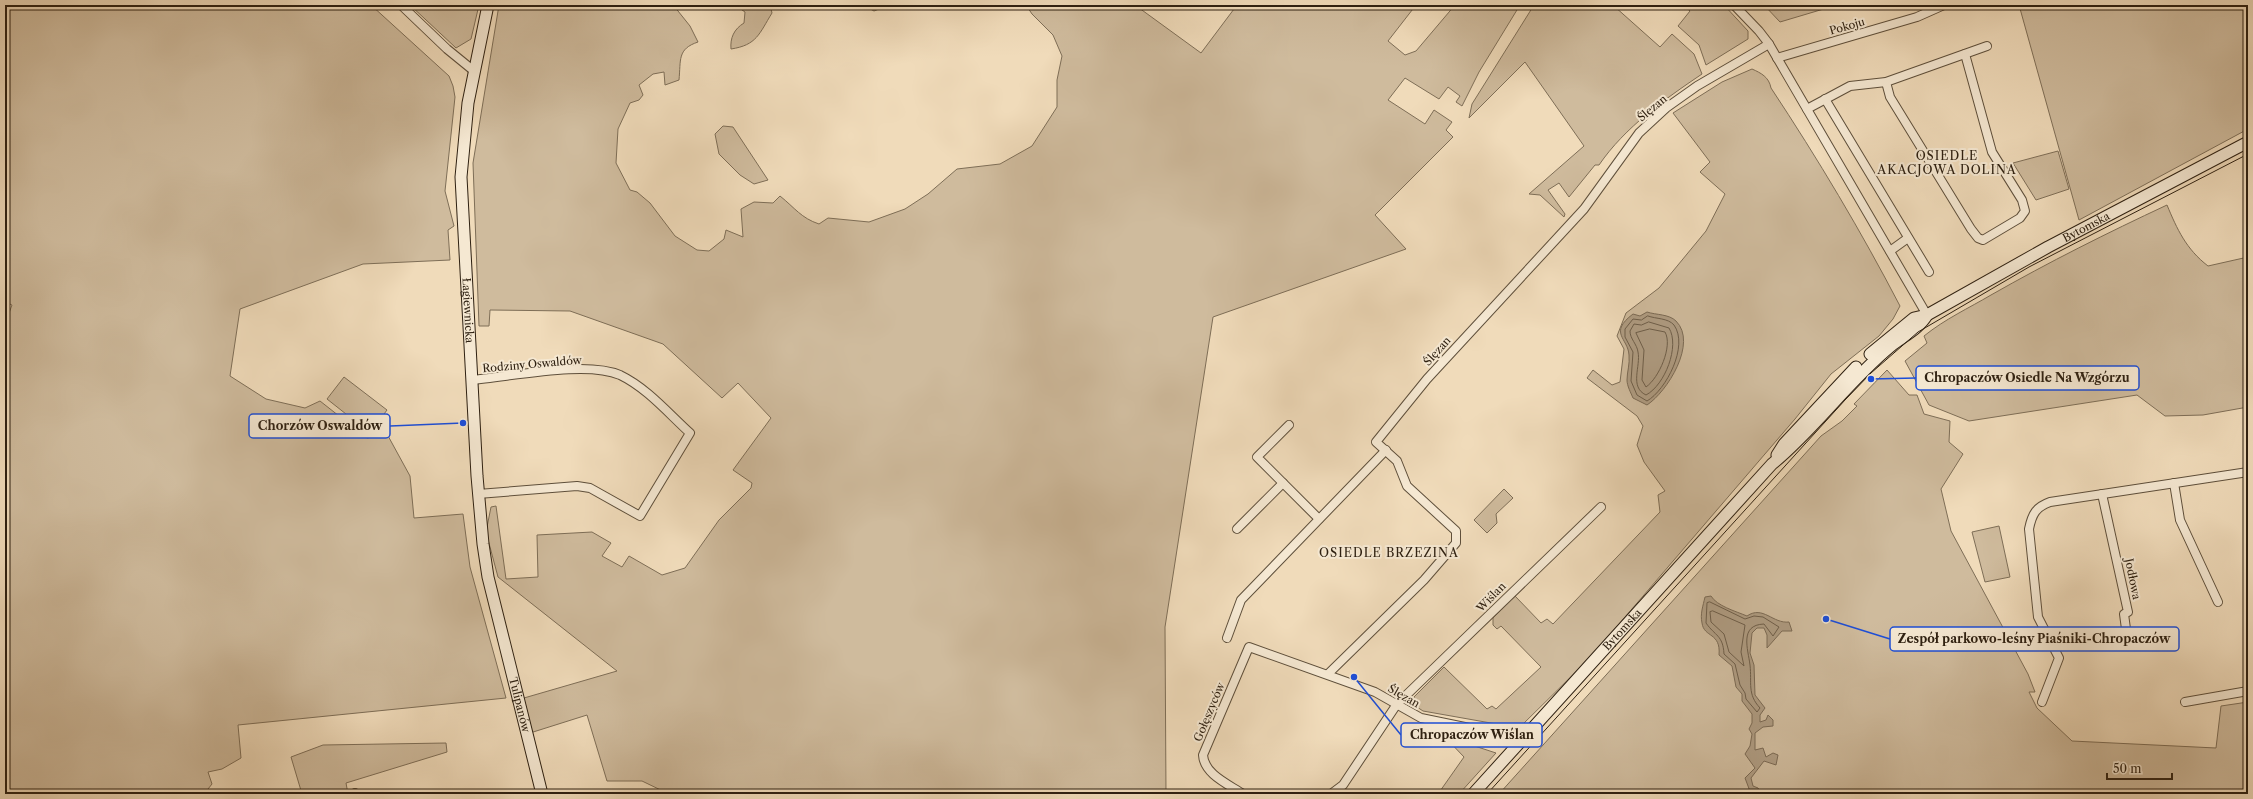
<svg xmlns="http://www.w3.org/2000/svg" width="2253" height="799" viewBox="0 0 2253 799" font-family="'Libre Caslon Text',serif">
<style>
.green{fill:#cfbb9d;stroke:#7e6e57}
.water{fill:#ae9b81;stroke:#7b6a54}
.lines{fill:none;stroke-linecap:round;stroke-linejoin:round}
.shore{stroke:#6e5e49;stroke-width:1}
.street-casing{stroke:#5e4f3b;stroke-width:10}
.secondary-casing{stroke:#2e2011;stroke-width:13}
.street{stroke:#f5e8d2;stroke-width:8}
.secondary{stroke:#f5e8d2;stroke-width:11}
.tram{stroke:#2e2011;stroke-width:1}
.labels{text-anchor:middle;stroke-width:4;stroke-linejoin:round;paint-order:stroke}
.street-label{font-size:11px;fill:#2e2011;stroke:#f5e8d2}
.neighbourhood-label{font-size:12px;letter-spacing:1px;fill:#2e2011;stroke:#f5e8d2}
.leader{fill:none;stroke:#1d4ed8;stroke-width:1.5}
.callout-dot{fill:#1d4ed8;stroke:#f5e8d2;stroke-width:1.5}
.callout{fill:#f5e8d2;stroke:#1d4ed8;stroke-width:1.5}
.callout-label{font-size:12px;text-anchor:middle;font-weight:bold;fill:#2e2011}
</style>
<rect width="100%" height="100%" fill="#f0dbba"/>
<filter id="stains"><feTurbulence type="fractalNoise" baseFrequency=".005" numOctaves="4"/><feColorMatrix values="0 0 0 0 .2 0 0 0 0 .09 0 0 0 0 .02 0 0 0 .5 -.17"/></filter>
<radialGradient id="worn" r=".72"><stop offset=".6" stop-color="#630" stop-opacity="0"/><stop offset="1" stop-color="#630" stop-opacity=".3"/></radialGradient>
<g class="green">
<path d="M5 5H371L449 76 453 86 455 97 445 191 454 226 448 230 450 260 363 264 240 309 230 376 266 399 305 408 320 401 367 438 387 434 410 476 414 518 463 514 470 567 506 698 238 725 241 758 222 769 208 772 212 784 204 794H5V324L12 305 5 302Z"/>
<path d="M410 5H479L471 39 456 48Z"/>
<path d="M499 5 674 6 690 26 698 42C677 49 681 60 679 80L665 85 664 72 653 74 639 85 643 95 639 100 630 103 618 129 616 163 630 190 637 192 650 203 675 236 697 250 709 251 724 239 726 230 743 237 741 209 754 202 773 203 780 196C795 208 801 218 819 224L828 218 869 222 905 209 928 194 957 169 1000 164 1032 146 1057 107V80L1062 56 1053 35 1032 14 1026 5H1135L1201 53 1237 5H1416L1388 41 1405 55 1416 51 1455 5H1520L1479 72 1462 106 1456 102 1460 96 1448 87 1439 99 1405 78 1388 100 1425 124 1434 110 1452 122 1446 130 1453 137 1375 215 1406 249 1213 317 1165 627 1166 794H669L642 781H607L587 715 530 733 524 698 617 671 498 577 486 532 491 507 496 506 506 579 538 577 537 535 592 532 611 543 602 556 622 567 629 556 662 575 685 568 719 520 751 488 752 483 733 470 771 418 738 383 722 398 663 344 570 311 490 310 489 326H479L473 163Z"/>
<path d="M735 5H770L772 13C759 34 757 45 731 49 730 38 734 29 744 23L745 12Z"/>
<path d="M863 5H889L874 11Z"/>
<path d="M1534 5H1615L1614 6 1660 47 1672 34 1694 54 1702 74C1665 99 1625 127 1599 165H1595L1569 197 1559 183 1548 190 1565 214 1564 217 1540 195 1529 194 1584 146 1525 62 1469 118 1472 104Z"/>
<path d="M1683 5H1724L1748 31V39L1706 65 1699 45 1678 26 1690 11Z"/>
<path d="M1764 5H1837L1780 22Z"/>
<path d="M2019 5H2248V129L2079 220Z"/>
<path d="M1752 69C1761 73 1769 77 1771 88 1818 159 1861 231 1900 306L1893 319 1879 336 1831 374 1795 419 1589 659 1519 728 1423 711 1414 705V697L1444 667 1487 709 1492 706 1496 709 1541 667 1501 626 1497 629 1493 625V618L1515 596 1541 623 1547 619 1553 624 1660 512 1658 495 1665 491 1644 462 1637 445 1643 426 1637 416 1587 378 1593 370 1612 385 1620 382 1624 349 1617 336 1626 313 1659 288 1706 231 1725 194 1700 172 1710 162 1673 113 1722 82Z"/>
<path d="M723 126 733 127 768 180 754 184 740 175 719 154 715 134Z"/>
<path d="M2058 151 2069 189 2036 200 2013 163Z"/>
<path d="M2167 205C2177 229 2186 249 2208 266L2248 257V407L2203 415 2165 416 2137 395 1969 421 1929 405 1905 361 1927 343 1924 336C1945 319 1969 308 1991 295 2049 262 2107 233 2167 205Z"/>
<path d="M1887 370 1909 395H1917L1924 414 1950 421 1949 442 1963 454 1941 489 1951 531 2028 674 2035 692H2029L2037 708 2072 741 2216 748 2221 706 2248 702V791L2184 794H1499L1821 436 1842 421 1857 406 1854 404Z"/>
<path d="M344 377 387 410 370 433 327 399Z"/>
<path d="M1504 489 1513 498 1496 514 1497 523 1487 533 1474 520Z"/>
<path d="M1999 526 2010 577 1985 582 1972 532Z"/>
<path d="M1444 736 1496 753 1459 794H1438L1464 757Z"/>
<path d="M446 743 447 752 346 783 348 794H302L291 757 323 745Z"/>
</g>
<g class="water">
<path d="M1647 312C1656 315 1669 314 1676 321 1698 343 1667 392 1647 405L1633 398C1631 393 1627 386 1627 380 1627 372 1630 364 1629 355 1628 338 1608 333 1633 314L1640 316Z"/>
<path d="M1711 596C1717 606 1735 611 1747 616 1763 605 1773 624 1789 622L1792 631H1782L1767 648V635L1764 628H1757L1752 633 1750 653 1754 665 1755 695 1765 708 1760 715V722L1766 720 1768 715 1773 720V726L1763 727 1755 733V750L1763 748 1766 757 1773 753 1778 755 1776 765 1764 761 1751 778 1753 786 1758 788 1762 794H1751L1745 778 1755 768 1745 754 1750 746 1752 734 1749 729 1752 723V714L1742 701V694L1736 687 1732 666 1719 655C1721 632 1704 638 1702 623 1700 614 1703 606 1705 597Z"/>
</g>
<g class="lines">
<g class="shore">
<path d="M1648 316C1656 319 1668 318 1674 325 1689 346 1666 390 1647 401L1637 395 1631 381 1633 352 1625 337V329L1633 319 1641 320Z"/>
<path d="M1649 322 1669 328C1680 346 1665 385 1646 395 1629 387 1641 366 1638 352 1637 344 1630 339 1630 331L1634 324 1641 325Z"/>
<path d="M1650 329 1665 332C1673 346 1659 378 1646 387L1642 380 1644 350 1636 333Z"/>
<path d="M1710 602 1745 619 1754 616 1763 617 1779 627 1773 636 1764 624C1739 625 1748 649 1750 665 1752 683 1747 694 1760 708L1757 712 1746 699 1745 693 1740 685 1735 664 1724 654C1723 635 1715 636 1706 623L1707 603Z"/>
<path d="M1713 611 1745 625 1741 652 1744 666 1729 652 1724 634 1711 622 1710 612Z"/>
</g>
<g class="street-casing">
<g id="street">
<path d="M401 5 447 49 474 71"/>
<path d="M1734 5 1759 31 1769 44 1927 315"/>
<path d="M1777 58 1917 17 1944 5"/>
<path d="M1886 82 1890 97 1971 229 1978 238 1983 240 2020 218 2025 211 2022 200 1992 152 1965 54"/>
<path d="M1825 99 1929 272"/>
<path d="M1807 109 1850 86 1886 82 1987 46"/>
<path d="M1890 251 1908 238"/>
<path d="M471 380C510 377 586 360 620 375 647 388 668 413 690 433L640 516 590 488 577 486 478 494"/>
<path d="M1289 425 1257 457 1319 519"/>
<path d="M2174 483 2180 520 2218 602"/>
<path d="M1237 529 1283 483"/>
<path d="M2048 636 2063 633 2099 643 2117 639 2122 636 2126 629 2124 614 2128 612 2102 494"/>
<path d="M1227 638 1241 600 1386 450"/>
<path d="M1328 674 1424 580 1456 543V531L1407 486 1397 461 1376 442 1427 379 1584 209 1639 133 1666 108 1697 86 1769 44"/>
<path d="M2042 702 2059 658 2038 617 2029 529C2032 514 2036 507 2050 502L2248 472"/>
<path d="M2185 702 2248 691"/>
<path d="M355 793V794"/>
<path d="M1243 794C1228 784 1204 774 1203 755L1249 647 1375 692 1421 718 1489 732 1517 744"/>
<path d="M1331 794 1343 785 1397 704 1601 507"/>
</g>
</g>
<g class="secondary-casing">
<g id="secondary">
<path id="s1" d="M488 5 468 103 461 177 477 476 483 544 488 577 542 794"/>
<path id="s2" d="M1870 354 1914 318 1927 315 2048 247 2248 142"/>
<path d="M1777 455 1784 444 1856 367"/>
<path id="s3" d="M1473 794 1772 464C1815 429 1847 382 1891 346 1902 337 1920 328 1927 315"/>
</g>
</g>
<use href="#street" class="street"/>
<use href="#secondary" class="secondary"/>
<path class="tram" d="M1487 794 1845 400 1871 373 1918 332 2029 267 2248 154"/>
</g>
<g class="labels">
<g class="street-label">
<text transform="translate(1847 26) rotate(-16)" y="4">Pokoju</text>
<text transform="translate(1652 108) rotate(-40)" y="4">Ślęzan</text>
<text dy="4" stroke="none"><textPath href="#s2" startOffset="252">Bytomska</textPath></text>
<text dy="4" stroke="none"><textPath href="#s1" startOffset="308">Łagiewnicka</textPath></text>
<text transform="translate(1437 351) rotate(-48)" y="4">Ślęzan</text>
<text transform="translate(532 364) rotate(-5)" y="4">Rodziny Oswaldów</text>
<text transform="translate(2133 579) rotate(79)" y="4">Jodłowa</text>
<text transform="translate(1491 597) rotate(-46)" y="4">Wiślan</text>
<text dy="4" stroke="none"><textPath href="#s3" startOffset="222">Bytomska</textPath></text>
<text transform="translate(1404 696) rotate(30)" y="4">Ślęzan</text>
<text dy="4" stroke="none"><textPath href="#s1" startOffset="707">Tulipanów</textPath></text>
<text transform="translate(1209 712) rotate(-67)" y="4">Gołęszyców</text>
</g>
<g class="neighbourhood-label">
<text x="1947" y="160">OSIEDLE<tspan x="1947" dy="14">AKACJOWA DOLINA</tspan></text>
<text x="1389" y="557">OSIEDLE BRZEZINA</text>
</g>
</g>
<path class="leader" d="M1871 379L1916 378M463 423L390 426M1826 619L1890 639M1354 677L1401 735"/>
<g class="callout-dot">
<circle cx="1871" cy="379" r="4"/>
<circle cx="463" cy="423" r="4"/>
<circle cx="1826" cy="619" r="4"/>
<circle cx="1354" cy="677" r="4"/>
</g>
<g class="callout">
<rect x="1916" y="366" width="223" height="24" rx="4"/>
<rect x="249" y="414" width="141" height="24" rx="4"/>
<rect x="1890" y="627" width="289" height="24" rx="4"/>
<rect x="1401" y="723" width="141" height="24" rx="4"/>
</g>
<g class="callout-label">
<text x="2027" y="382">Chropaczów Osiedle Na Wzgórzu</text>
<text x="320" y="430">Chorzów Oswaldów</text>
<text x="2034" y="643">Zespół parkowo-leśny Piaśniki-Chropaczów</text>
<text x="1472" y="739">Chropaczów Wiślan</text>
</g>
<rect width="2253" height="799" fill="none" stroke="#f0dbba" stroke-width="20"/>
<rect x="6" y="6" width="2241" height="787" fill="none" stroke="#2e2011" stroke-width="2"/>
<rect x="10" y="10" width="2233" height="779" fill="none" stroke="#2e2011"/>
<path d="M2107 773v6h65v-6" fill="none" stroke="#2e2011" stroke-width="2"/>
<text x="2113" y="773" font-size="12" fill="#2e2011" stroke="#f5e8d2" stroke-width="3" paint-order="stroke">50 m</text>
<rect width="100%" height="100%" filter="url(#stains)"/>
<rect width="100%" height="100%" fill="url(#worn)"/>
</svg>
